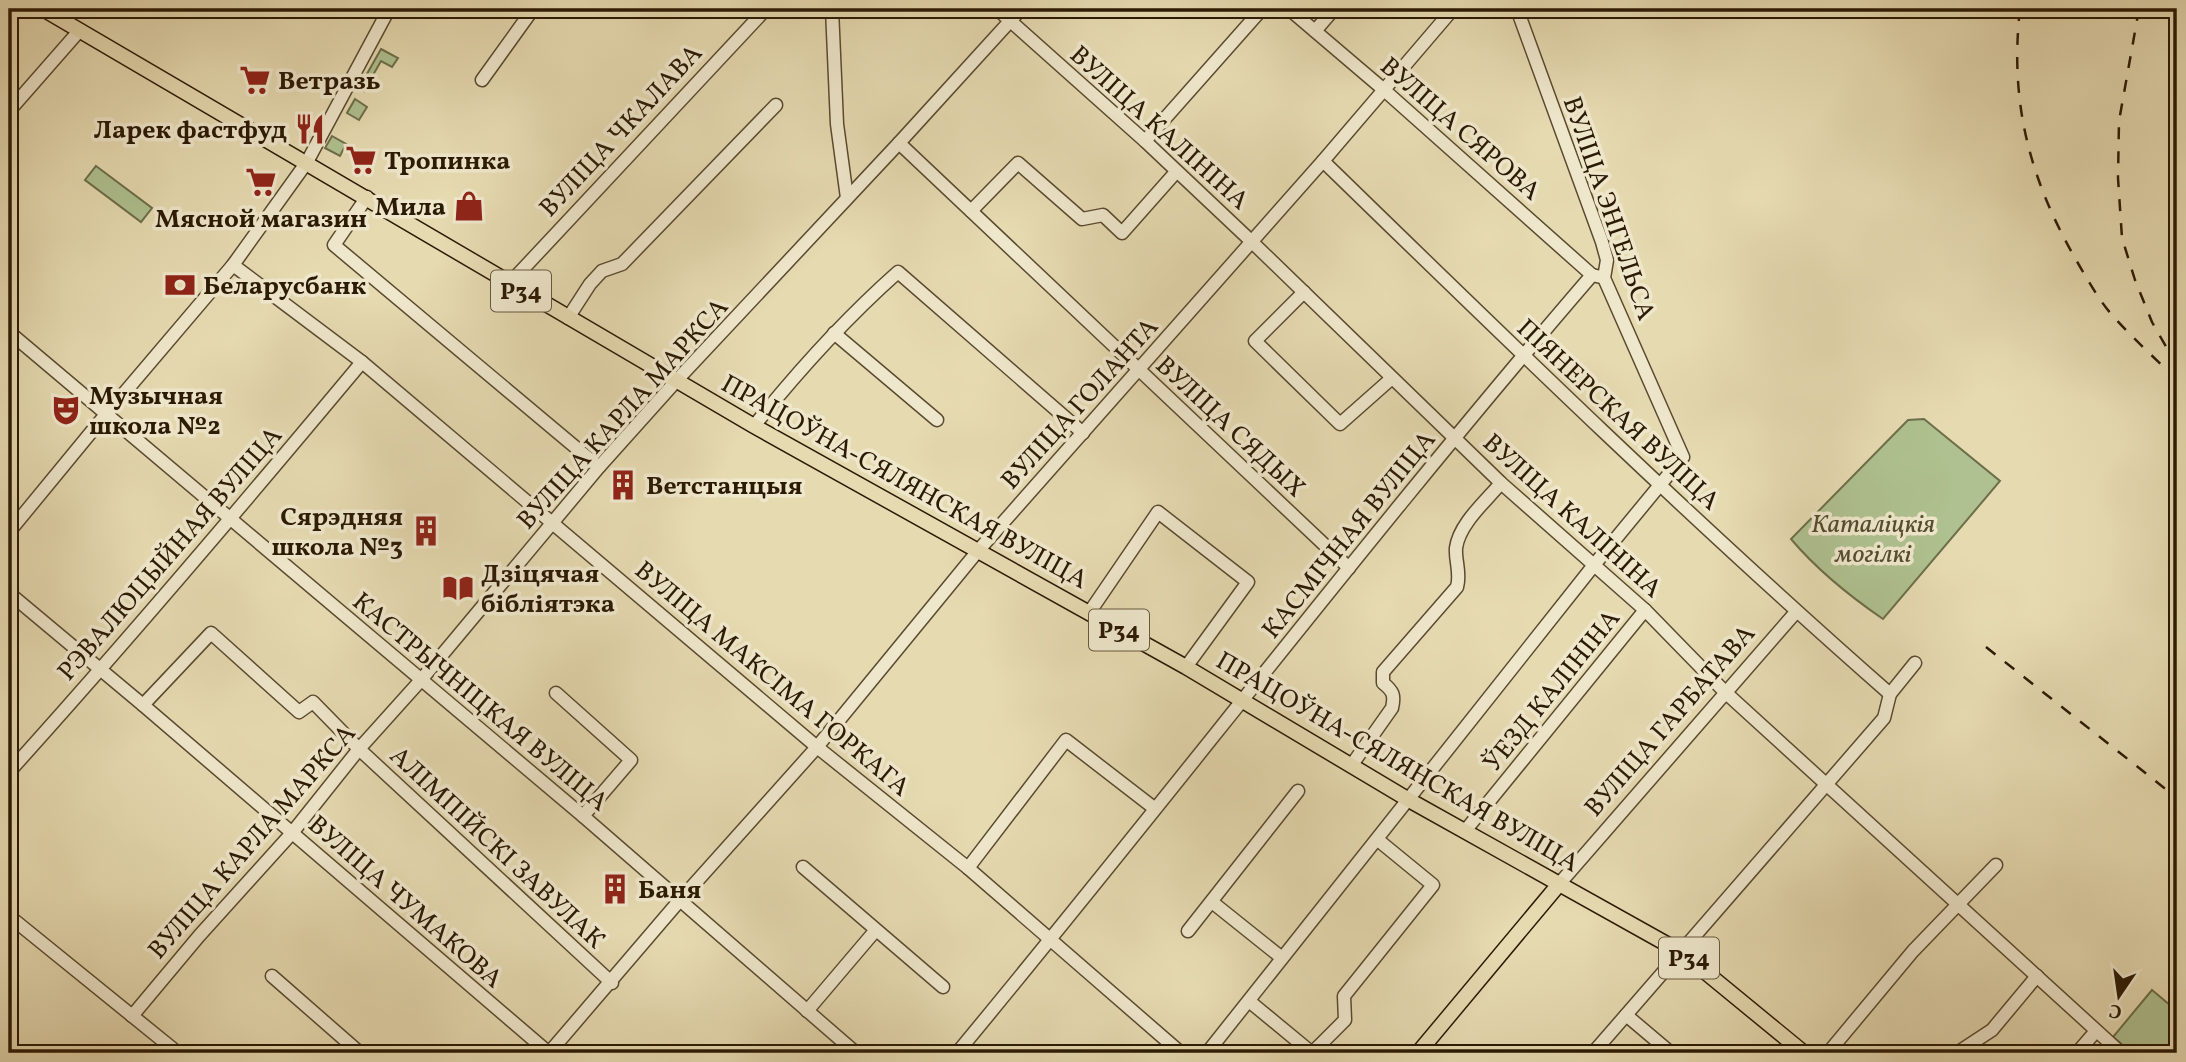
<svg xmlns="http://www.w3.org/2000/svg" width="2186" height="1062" viewBox="0 0 2186 1062" font-family="Vollkorn,serif">
<style>
.green{fill:#afc190;stroke:#6d6e4a;stroke-width:2}
.lines{fill:none;stroke-linecap:round;stroke-linejoin:round}
.minor-casing{stroke:#5a4a2f;stroke-width:15}
.major-casing{stroke:#2b1a04;stroke-width:17}
.minor{stroke:#efe7cc;stroke-width:12}
.major{stroke:#e6dab1;stroke-width:14}
.rail{stroke:#2b1a04;stroke-width:2.5;stroke-dasharray:12 12;stroke-linecap:butt}
.labels{text-anchor:middle;stroke-width:7;stroke-linejoin:round;paint-order:stroke}
.shield{fill:#efe7cc;stroke:#665840;stroke-width:2}
.shield-label{font-size:24px;font-weight:bold;fill:#2b1a04}
.poi-label{font-size:26px;font-weight:bold;fill:#2b1a04;stroke:#efe7cc;text-anchor:start}
.street-label{font-size:26px;fill:#2b1a04;stroke:#efe7cc}
.park-label{font-size:26px;font-style:italic;fill:#534c2e;stroke:#efe7cc}
</style>
<rect width="100%" height="100%" fill="#e6dab1"/>
<filter id="stains"><feTurbulence type="fractalNoise" baseFrequency=".00286" numOctaves="4"/><feColorMatrix values="0 0 0 0 .2 0 0 0 0 .09 0 0 0 0 .02 0 0 0 .5 -.17"/></filter>
<radialGradient id="worn" r=".72"><stop offset=".6" stop-color="#630" stop-opacity="0"/><stop offset="1" stop-color="#630" stop-opacity=".3"/></radialGradient>
<g class="green">
<path d="M381 49 398 58 392 67 381 61 364 91 359 88Z"/>
<path d="M355 99 367 107 359 120 347 113Z"/>
<path d="M332 136 346 144 340 156 325 148Z"/>
<path d="M96 166 152 208 141 222 85 180Z"/>
<path d="M1924 419 2000 481 1883 619C1848 595 1818 571 1791 539L1908 420Z"/>
<path d="M2152 990 2177 1011V1053H2132L2113 1037Z"/>
</g>
<g class="lines">
<g class="minor-casing">
<g id="minor">
<path d="M832 9 837 124 847 198"/>
<path d="M997 9 1145 141 1251 241 1501 483 1645 610 1725 692 2121 1053"/>
<path d="M1289 9 1383 89 1592 275 1601 277"/>
<path d="M1315 31 1334 9"/>
<path d="M482 80 533 9"/>
<path d="M9 111 80 30"/>
<path d="M1145 141 1262 9"/>
<path d="M899 143 1349 568"/>
<path d="M1323 161C1509 342 1695 523 1890 694"/>
<path d="M367 197 334 245 599 467"/>
<path d="M971 211 1018 163 1082 219 1103 215 1122 233 1176 172"/>
<path d="M233 265 362 362 817 747 968 868 1181 1053"/>
<path d="M509 284 766 9"/>
<path d="M1304 292 1255 341 1340 424 1392 378"/>
<path d="M568 318 590 284 602 271 622 264 776 105"/>
<path d="M9 332 583 816 856 1053"/>
<path d="M834 333 937 420"/>
<path d="M754 426C798 371 845 319 898 272L1083 433"/>
<path d="M9 532 97 425 233 265 307 162 389 9"/>
<path d="M9 593 143 705 549 1053"/>
<path d="M1089 613 1158 512 1248 582 1186 667"/>
<path d="M556 693 631 760 583 816"/>
<path d="M143 705 211 633 299 712 313 702 359 749 612 983"/>
<path d="M1351 766 1392 708C1395 695 1393 691 1383 683V672L1457 587C1461 573 1455 561 1456 548 1459 524 1486 501 1501 483"/>
<path d="M9 772C130 638 246 501 362 362"/>
<path d="M1465 831 1645 610"/>
<path d="M803 867 943 987"/>
<path d="M968 868 1066 740 1154 808"/>
<path d="M1560 883 1796 612"/>
<path d="M1212 902 1282 958"/>
<path d="M9 916 178 1053"/>
<path d="M1188 931 1298 791"/>
<path d="M272 976 360 1053"/>
<path d="M1249 1001 1312 1053"/>
<path d="M807 1011 875 931"/>
<path d="M1626 1015 1671 1053"/>
<path d="M132 1016 199 936 292 833 359 749 421 680 599 467 677 380 899 143 1021 9"/>
<path d="M549 1053 680 900 817 747 977 552 1323 161 1453 9"/>
<path d="M957 1053C1171 795 1373 529 1592 275"/>
<path d="M1207 1053 1594 565 1683 457 1604 278 1607 260 1602 242 1517 9"/>
<path d="M1312 1053 1345 1020 1344 996 1433 885 1378 840"/>
<path d="M1593 1053 1884 718 1890 694 1915 663"/>
<path d="M1828 1053 1913 951 1996 865"/>
<path d="M1957 1053 1992 1030 2037 976"/>
<path d="M2077 1053 2096 1031"/>
</g>
</g>
<g class="major-casing">
<g id="major">
<path d="M43 9 754 426 1186 667 1409 800 1681 952 1804 1053"/>
<path d="M1418 1053 1560 883"/>
</g>
</g>
<use href="#minor" class="minor"/>
<use href="#major" class="major"/>
<g class="rail">
<path d="M2020 9C2009 105 2031 183 2079 265 2089 282 2099 300 2112 315 2132 337 2155 359 2177 379"/>
<path d="M2139 9 2119 121 2118 178 2122 238 2135 280 2152 322 2177 366"/>
<path d="M1986 647 2177 798"/>
</g>
</g>
<defs>
<g id="supermarket-bare" transform="scale(2.415)"><path d="M-6-5.5h2.5l.6 2H6L4.5 2H-2.5L-4.4-4H-6ZM-1.5 3.2a1.3 1.3 0 1 0 .1 0ZM3 3.2a1.3 1.3 0 1 0 .1 0Z" fill="#8f2418" stroke="#efe7cc" stroke-width="2.5" paint-order="stroke"/></g>
<g id="restaurant-bare" transform="scale(2.415)"><path d="M-5-6h1v4h1v-4h1v4h1v-4h1v5L-1.5 .5V6h-2V.5L-5-1ZM5-6V6H3V1.5H1.5Q1.5-4 5-6Z" fill="#8f2418" stroke="#efe7cc" stroke-width="2.5" paint-order="stroke"/></g>
<g id="shop-bare" transform="scale(2.415)"><path d="M-5-2.5h2.3a2.7 3.5 0 0 1 5.4 0H5L5.5 6h-11ZM-1.5-2.5h3a1.5 2.3 0 0 0-3 0Z" fill="#8f2418" stroke="#efe7cc" stroke-width="2.5" paint-order="stroke"/></g>
<g id="bank-bare" transform="scale(2.415)"><path d="M-6-4H6V4H-6ZM0-2.3a2.3 2.3 0 1 0 0 4.6a2.3 2.3 0 1 0 0-4.6Z" fill="#8f2418" stroke="#efe7cc" stroke-width="2.5" paint-order="stroke"/></g>
<g id="theatre-bare" transform="scale(2.415)"><path d="M-5-5.5Q0-4 5-5.5V0Q5 5 0 6Q-5 5-5 0ZM-3.3-2.5H-1v1.5H-3.3ZM1-2.5H3.3v1.5H1ZM-2.8 1Q0 5.5 2.8 1Z" fill="#8f2418" stroke="#efe7cc" stroke-width="2.5" paint-order="stroke"/></g>
<g id="building-bare" transform="scale(2.415)"><path d="M-4-6H4V6H1V3H-1V6H-4ZM-2.5-4.3h1.7v1.8h-1.7ZM.8-4.3h1.7v1.8H.8ZM-2.5-1h1.7V.8h-1.7ZM.8-1h1.7V.8H.8Z" fill="#8f2418" stroke="#efe7cc" stroke-width="2.5" paint-order="stroke"/></g>
<g id="library-bare" transform="scale(2.415)"><path d="M-6-4Q-3-5.5-.7-3.5V5Q-3 3-6 4ZM6-4Q3-5.5 .7-3.5V5Q3 3 6 4Z" fill="#8f2418" stroke="#efe7cc" stroke-width="2.5" paint-order="stroke"/></g>
</defs>
<g fill-rule="evenodd">
<use href="#supermarket-bare" x="255" y="80"/>
<use href="#restaurant-bare" x="310" y="129"/>
<use href="#supermarket-bare" x="361" y="160"/>
<use href="#supermarket-bare" x="261" y="182"/>
<use href="#shop-bare" x="469" y="206"/>
<use href="#bank-bare" x="180" y="285"/>
<use href="#theatre-bare" x="66" y="410"/>
<use href="#building-bare" x="623" y="485"/>
<use href="#building-bare" x="426" y="531"/>
<use href="#library-bare" x="458" y="588"/>
<use href="#building-bare" x="615" y="889"/>
</g>
<g class="labels">
<g class="shield">
<rect x="491" y="270.5" width="60" height="41" rx="5"/>
<rect x="1089" y="609.5" width="60" height="41" rx="5"/>
<rect x="1659" y="937.5" width="60" height="41" rx="5"/>
</g>
<g class="shield-label">
<text x="521" y="299">Р34</text>
<text x="1119" y="638">Р34</text>
<text x="1689" y="966">Р34</text>
</g>
<g class="poi-label">
<text x="278" y="89">Ветразь</text>
<text x="287" y="138" text-anchor="end">Ларек фастфуд</text>
<text x="384" y="169">Тропинка</text>
<text x="446" y="215" text-anchor="end">Мила</text>
<text x="261" y="227" text-anchor="middle">Мясной магазин</text>
<text x="203" y="294">Беларусбанк</text>
<text x="89" y="404">Музычная<tspan x="89" dy="30">школа №2</tspan></text>
<text x="646" y="494">Ветстанцыя</text>
<text x="403" y="525" text-anchor="end">Сярэдняя<tspan x="403" dy="30">школа №3</tspan></text>
<text x="481" y="582">Дзіцячая<tspan x="481" dy="30">бібліятэка</tspan></text>
<text x="638" y="898">Баня</text>
</g>
<g class="street-label">
<text transform="translate(1160 127) rotate(42)" y="9">ВУЛІЦА КАЛІНІНА</text>
<text transform="translate(1461 128) rotate(41)" y="9">ВУЛІЦА СЯРОВА</text>
<text transform="translate(620 130) rotate(-47)" y="9">ВУЛІЦА ЧКАЛАВА</text>
<text transform="translate(1610 208) rotate(71)" y="9">ВУЛІЦА ЭНГЕЛЬСА</text>
<text transform="translate(1079 403) rotate(-48)" y="9">ВУЛІЦА ГОЛАНТА</text>
<text transform="translate(622 413) rotate(-48)" y="9">ВУЛІЦА КАРЛА МАРКСА</text>
<text transform="translate(1619 414) rotate(43)" y="9">ПІЯНЕРСКАЯ ВУЛІЦА</text>
<text transform="translate(1231 426) rotate(43)" y="9">ВУЛІЦА СЯДЫХ</text>
<text transform="translate(905 481) rotate(29)" y="9">ПРАЦОЎНА-СЯЛЯНСКАЯ ВУЛІЦА</text>
<text transform="translate(1573 515) rotate(42)" y="9">ВУЛІЦА КАЛІНІНА</text>
<text transform="translate(1348 534) rotate(-51)" y="9">КАСМІЧНАЯ ВУЛІЦА</text>
<text transform="translate(169 553) rotate(-49)" y="9">РЭВАЛЮЦЫЙНАЯ ВУЛІЦА</text>
<text transform="translate(773 678) rotate(40)" y="9">ВУЛІЦА МАКСІМА ГОРКАГА</text>
<text transform="translate(1551 690) rotate(-51)" y="9">ЎЕЗД КАЛІНІНА</text>
<text transform="translate(481 701) rotate(40)" y="9">КАСТРЫЧНІЦКАЯ ВУЛІЦА</text>
<text transform="translate(1669 720) rotate(-49)" y="9">ВУЛІЦА ГАРБАТАВА</text>
<text transform="translate(1398 761) rotate(30)" y="9">ПРАЦОЎНА-СЯЛЯНСКАЯ ВУЛІЦА</text>
<text transform="translate(251 841) rotate(-49)" y="9">ВУЛІЦА КАРЛА МАРКСА</text>
<text transform="translate(498 847) rotate(43)" y="9">АЛІМПІЙСКІ ЗАВУЛАК</text>
<text transform="translate(406 901) rotate(41)" y="9">ВУЛІЦА ЧУМАКОВА</text>
</g>
<g class="park-label">
<text x="1873" y="532">Каталіцкія<tspan x="1873" dy="30">могілкі</tspan></text>
</g>
</g>
<rect width="2186" height="1062" fill="none" stroke="#e6dab1" stroke-width="35"/>
<rect x="10" y="10" width="2165" height="1041" fill="none" stroke="#2b1a04" stroke-width="3.5"/>
<rect x="18" y="18" width="2151" height="1027" fill="none" stroke="#2b1a04" stroke-width="2"/>
<g transform="translate(2119 996) rotate(193)" stroke="#efe7cc" stroke-width="5" paint-order="stroke">
<path d="M0-5L12 26L0 18L-12 26Z" fill="#2b1a04"/>
<text y="-10" font-size="19" font-weight="bold" text-anchor="middle" fill="#2b1a04">С</text>
</g>
<rect width="100%" height="100%" filter="url(#stains)"/>
<rect width="100%" height="100%" fill="url(#worn)"/>
</svg>
